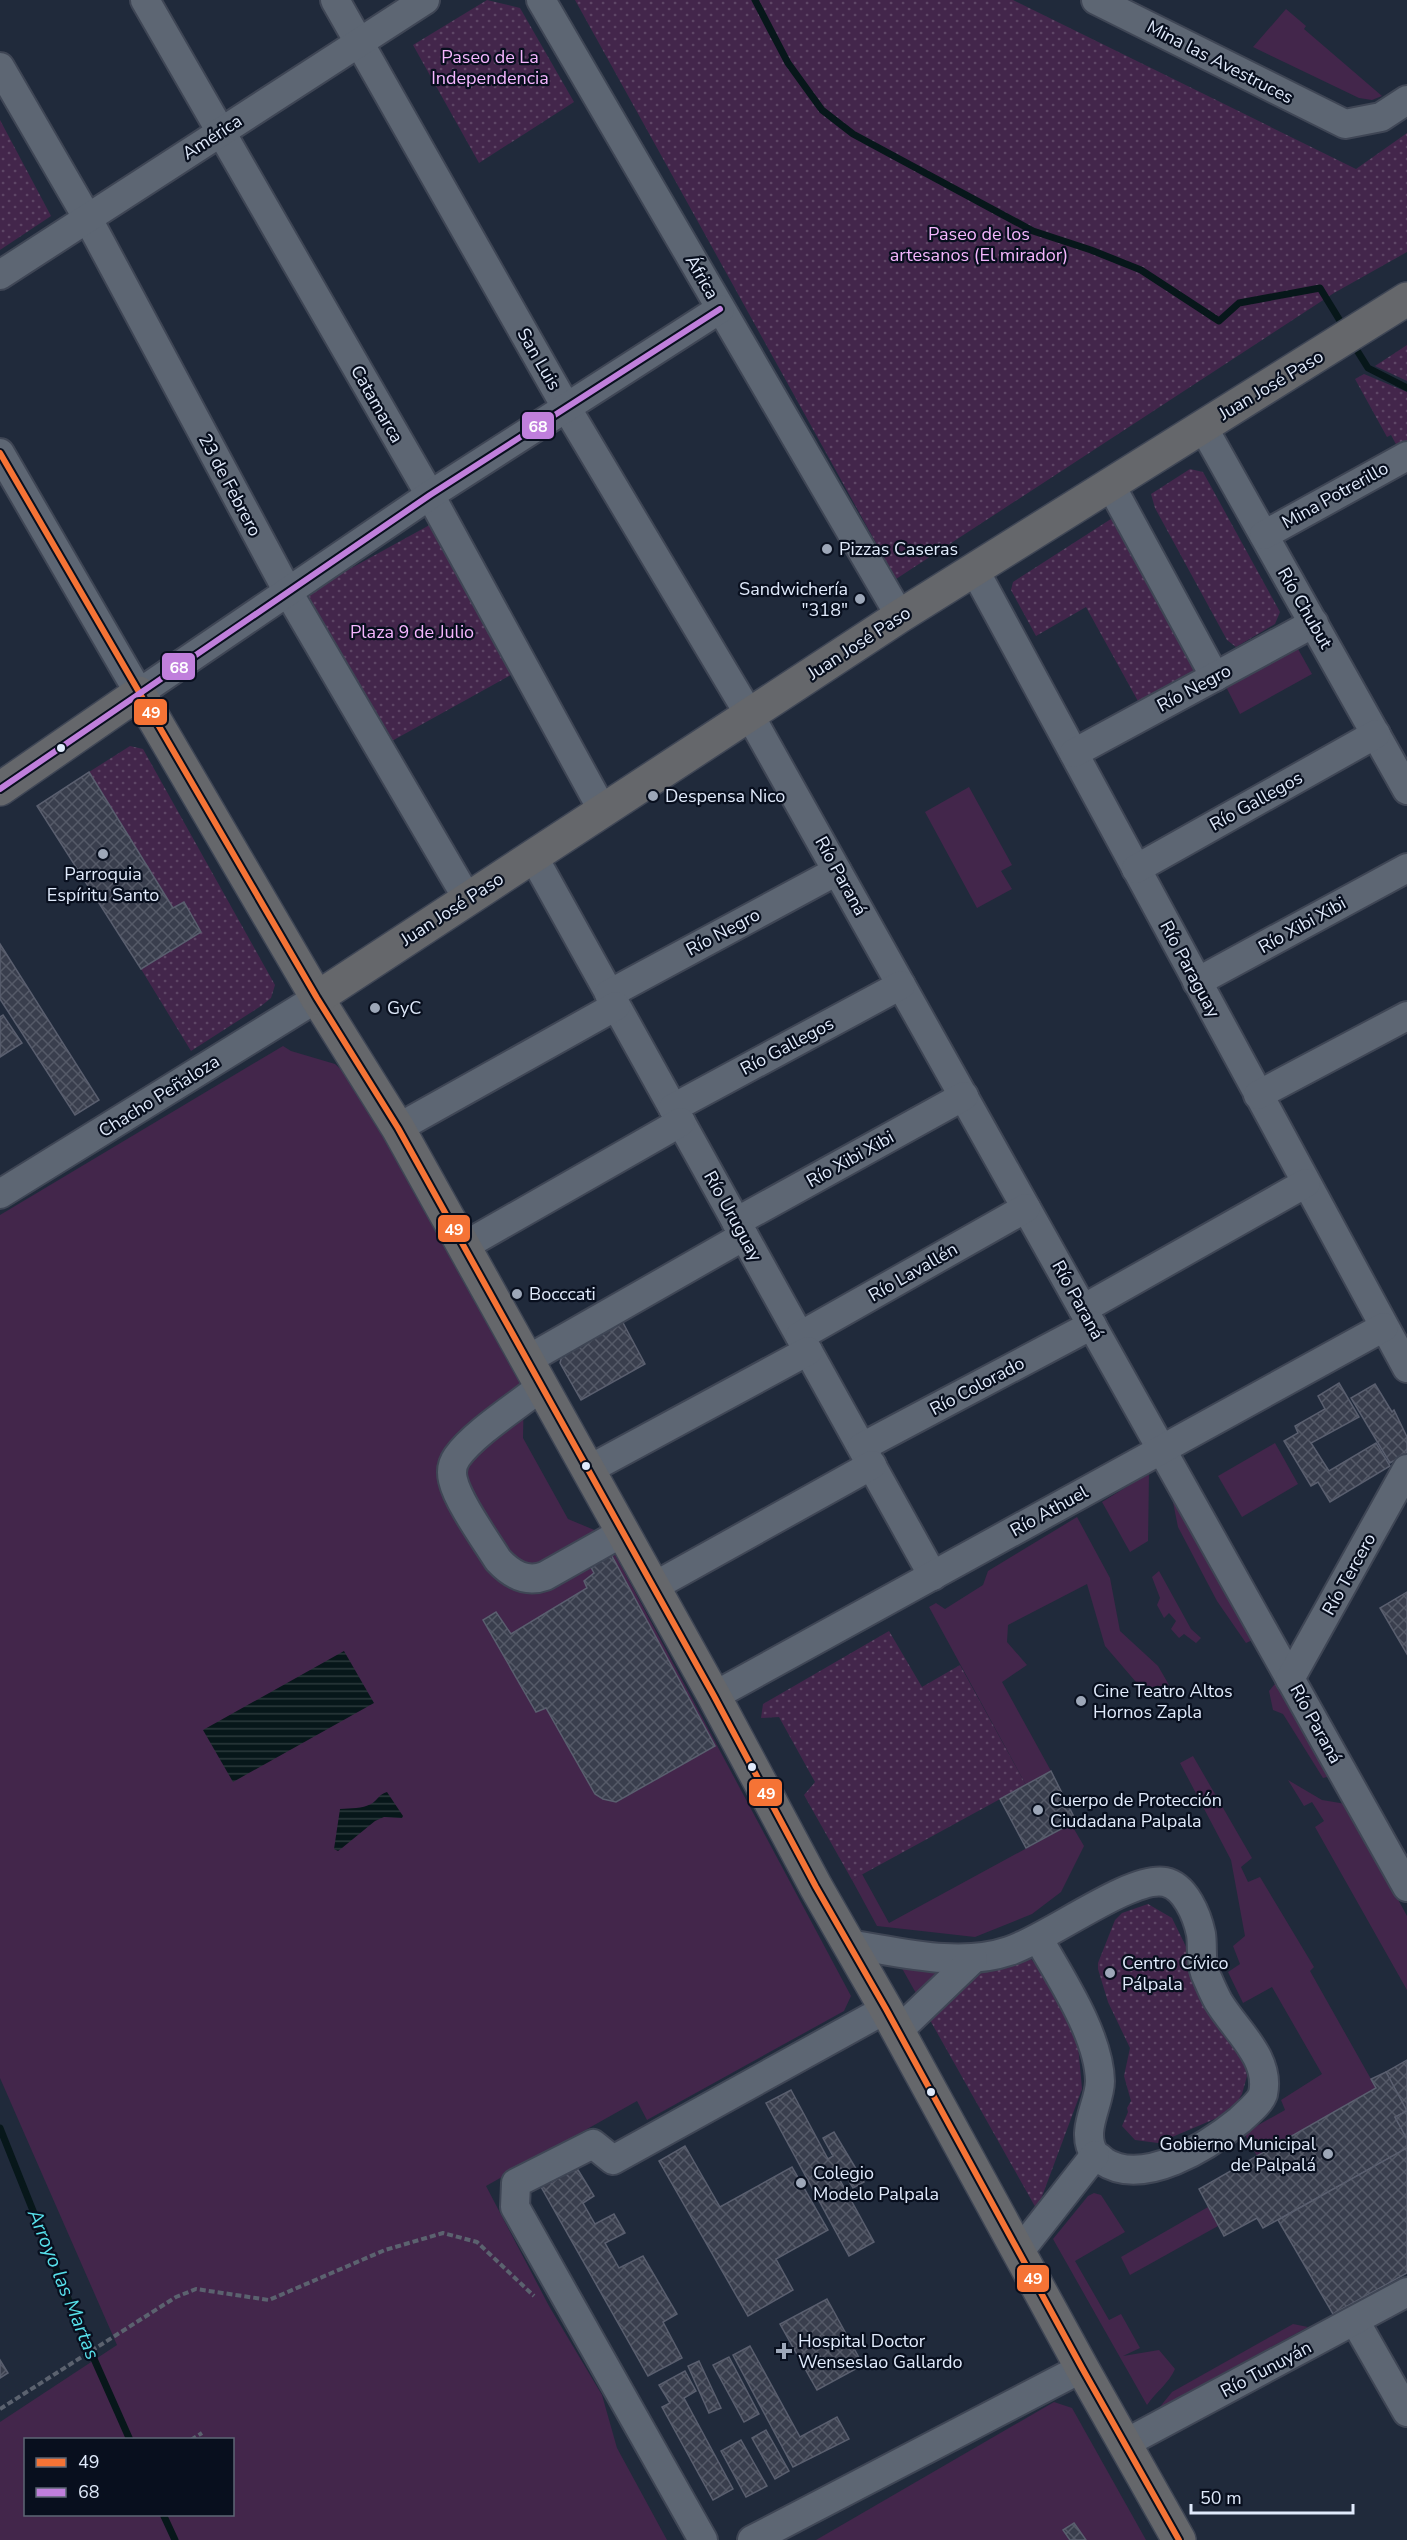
<svg xmlns="http://www.w3.org/2000/svg" width="1407" height="2540" viewBox="0 0 1407 2540" font-family="'Nunito Sans',sans-serif">
<style>
.green{fill:#43264b;fill-rule:evenodd}
.park{fill:url(#park-dots)}
.water{fill:url(#water-rules)}
.lines{fill:none;stroke-linecap:round;stroke-linejoin:round}
.stream{stroke:#07171a;stroke-width:7}
.building{fill:url(#building-cross-hatch);stroke:#5a5f6f;stroke-width:1.5}
.minor-casing{stroke:#3f4655;stroke-width:32}
.major-casing{stroke:#3f4655;stroke-width:36}
.path{stroke:#5b626f;stroke-width:4;stroke-dasharray:6 3;stroke-linecap:butt}
.minor{stroke:#5d6673;stroke-width:28}
.major{stroke:#65676b;stroke-width:33}
.bus-1-casing{stroke:#080f1e;stroke-width:10}
.bus-2-casing{stroke:#080f1e;stroke-width:10}
.bus-1{stroke:#f57335;stroke-width:6}
.bus-2{stroke:#c07fdc;stroke-width:6}
.poi-dot{fill:#9da7b8;stroke:#080f1e;stroke-width:2}
.bus-dot{fill:#e0eafb;stroke:#080f1e;stroke-width:2}
.labels{text-anchor:middle;stroke-width:4.5;stroke-linejoin:round;paint-order:stroke}
.park-label{font-size:18px;fill:#f5b6fe;stroke:#080f1e}
.street-label{font-size:18px;fill:#e0eafb;stroke:#080f1e}
.poi-label{font-size:18px;fill:#e0eafb;stroke:#080f1e;text-anchor:start}
.water-label{font-size:20px;font-style:italic;fill:#57e0ea;stroke:#080f1e}
.line-badge{stroke:#080f1e;stroke-width:2}
.badge-label{font-size:16px;text-anchor:middle;font-weight:bold;fill:#fff}
</style>
<defs>
<pattern id="park-dots" width="8" height="8" patternUnits="userSpaceOnUse" patternTransform="scale(1.5)"><rect width="8" height="8" fill="#43264b"/><path d="M2 2h.1M6 6h.1" fill="none" stroke="#5e4666" stroke-width="1.8" stroke-linecap="round"/></pattern>
<pattern id="water-rules" width="6" height="5" patternUnits="userSpaceOnUse" patternTransform="scale(1.5)"><rect width="6" height="5" fill="#07171a"/><path d="M0 2.5h6" fill="none" stroke="#2b393c"/></pattern>
<pattern id="building-cross-hatch" width="8" height="8" patternUnits="userSpaceOnUse" patternTransform="scale(1.5)"><rect width="8" height="8" fill="#393e4d"/><path d="M0 0l8 8M0 8l8-8" fill="none" stroke="#555a68"/></pattern>
</defs>
<rect width="100%" height="100%" fill="#202a3b"/>
<g class="green">
<path d="M1286 9 1306 26 1304 29 1382 96 1372 100 1359 98 1253 47Z"/>
<path d="M1287 646 1298 649 1312 674 1240 714 1223 681Z"/>
<path d="M969 787 1012 865 1001 871 1012 889 977 908 925 812Z"/>
<path d="M283 1046 291 1051 335 1064 359 1086 524 1387 523 1438 568 1519 604 1534 851 1996 844 2011 647 2120 637 2101 486 2186 549 2306 602 2395 617 2448 667 2540H0V2422L117 2345 0 2078V1215ZM26 2440H232V2514H26Z"/>
<path d="M1275 1443 1298 1484 1242 1517 1218 1476Z"/>
<path d="M1149 1473 1148 1541 1130 1552 1102 1502Z"/>
<path d="M1171 1492 1257 1638 1246 1643 1217 1601 1178 1527Z"/>
<path d="M1077 1517 1110 1578 1120 1631 1158 1666 1169 1685 1148 1696 1105 1646 1087 1584 1008 1625 1007 1642 1027 1665 1002 1682 1051 1771 1026 1785 929 1607 936 1603 945 1609 983 1585 988 1571Z"/>
<path d="M1159 1571 1191 1629 1201 1638 1196 1643 1184 1634 1179 1638 1171 1629 1176 1621 1169 1613 1164 1618 1157 1605 1160 1598 1152 1577Z"/>
<path d="M1279 1679 1332 1776 1323 1778 1283 1714 1273 1710 1269 1691Z"/>
<path d="M1193 1756 1252 1858 1241 1867 1248 1882 1260 1877 1314 1967 1310 1971 1376 2088 1257 2156 1244 2133 1285 2110 1281 2100 1322 2074 1272 1987 1243 2003 1228 1972 1240 1964 1233 1946 1245 1936 1231 1860 1180 1763Z"/>
<path d="M1288 1780 1322 1800 1346 1804 1407 1916V1990L1315 1827 1324 1821 1312 1802 1304 1806Z"/>
<path d="M1071 1824 1084 1846 1061 1892 1032 1914 975 1937 877 1926 852 1880 862 1874 889 1923Z"/>
<path d="M895 1956 950 1963 921 2002Z"/>
<path d="M1094 2193 1101 2195 1125 2232 1075 2261 1109 2320 1121 2314 1140 2348 1123 2356 1159 2350 1175 2369C1169 2383 1156 2392 1147 2405L1053 2239 1088 2196Z"/>
<path d="M1208 2207 1218 2226 1130 2275 1121 2257Z"/>
<path d="M1293 2324 1308 2327 1159 2408 1172 2392Z"/>
<path d="M1054 2402 1072 2408 1146 2540H816Z"/>
</g>
<g class="park">
<path d="M487 0 520 8 574 102 479 163 413 45Z"/>
<path d="M575 0H1013L1356 169 1407 133V252L1334 293 896 579Z"/>
<path d="M0 120 51 216 0 250Z"/>
<path d="M1407 345V381L1375 366Z"/>
<path d="M1364 374 1407 392V443L1398 448 1391 435 1387 437 1355 379Z"/>
<path d="M1190 469 1203 472 1280 612 1275 624 1236 647 1227 640 1155 508 1151 494Z"/>
<path d="M1128 508 1210 662 1139 703 1086 607 1036 636 1011 590 1013 582Z"/>
<path d="M435 522 518 671 390 742 306 593Z"/>
<path d="M130 746 143 749 275 985 271 998 261 1006 191 1051 141 969 201 932 184 902 173 908 89 772Z"/>
<path d="M889 1631 922 1687 960 1665 1026 1785 852 1880 804 1795 815 1782 779 1717 761 1718 763 1704Z"/>
<path d="M1148 1904 1172 1918 1194 1963 1243 2052 1247 2076 1242 2094 1237 2102 1217 2118 1158 2143 1135 2140 1122 2126 1128 2112 1127 2108 1131 2101 1124 2076 1130 2048 1108 2002 1098 1969V1963L1115 1920 1122 1913Z"/>
<path d="M997 1957 1031 1959 1050 1981 1077 2034 1082 2089 1037 2210 926 2013Z"/>
</g>
<g class="water">
<path d="M344 1651 374 1703 233 1782 203 1730Z"/>
<path d="M387 1792 403 1816 402 1818 384 1817 375 1821 342 1848 338 1851 334 1849 340 1809C351 1808 362 1809 371 1804 378 1800 379 1794 387 1792Z"/>
</g>
<g class="lines">
<g class="stream">
<path d="M755 0 788 63 822 110 853 134 1033 231 1091 250 1141 270 1219 321 1239 303 1320 288 1345 329"/>
<path d="M1353 344 1368 368 1407 388"/>
<path d="M0 2128 75 2316 130 2440"/>
<path d="M163 2514 175 2540"/>
</g>
</g>
<g class="building">
<path d="M89 772 173 908 184 902 201 932 141 969 37 806Z"/>
<path d="M0 944 99 1100 75 1115 0 999Z"/>
<path d="M3 1015 22 1043 0 1057V1017Z"/>
<path d="M621 1319 645 1364 581 1400 560 1363 563 1351Z"/>
<path d="M1339 1383 1359 1417 1311 1443 1329 1471 1376 1443 1390 1466 1330 1502 1318 1482 1311 1486 1284 1441 1298 1433 1295 1426 1325 1409 1318 1396Z"/>
<path d="M1375 1384 1392 1412 1394 1410 1407 1437V1453L1390 1463 1351 1398Z"/>
<path d="M607 1547 715 1746 616 1802 603 1799 595 1794 546 1708 536 1712 483 1620 496 1612 511 1634 587 1588 584 1581 594 1573 588 1562Z"/>
<path d="M1407 1592V1654L1380 1608Z"/>
<path d="M1051 1771 1076 1821 1026 1848 1000 1799Z"/>
<path d="M1407 2060V2111L1386 2072Z"/>
<path d="M1386 2072 1407 2111 1395 2117 1407 2139V2148L1263 2228 1257 2218 1224 2236 1199 2189 1376 2088 1371 2079Z"/>
<path d="M791 2090 828 2159 833 2156 823 2138 834 2132 864 2182 853 2188 841 2168 835 2171 874 2242 849 2256 766 2103Z"/>
<path d="M1407 2111V2139L1395 2117Z"/>
<path d="M685 2146 720 2207 792 2167 828 2230 776 2259 793 2290 748 2316 659 2161Z"/>
<path d="M1407 2148V2273L1333 2314 1278 2220Z"/>
<path d="M575 2165 594 2196 583 2203 595 2224 614 2214 625 2233 605 2243 619 2268 643 2256 677 2314 663 2322 682 2358 648 2376 540 2185Z"/>
<path d="M827 2299 863 2365 817 2390 780 2324Z"/>
<path d="M750 2346 800 2437 837 2417 849 2439 793 2467 733 2355Z"/>
<path d="M729 2357 759 2414 744 2422 713 2365Z"/>
<path d="M0 2360 8 2373 0 2378Z"/>
<path d="M699 2361 721 2408 709 2413 688 2366Z"/>
<path d="M685 2371 696 2391 684 2398 733 2489 713 2500 662 2407 670 2403 659 2385Z"/>
<path d="M766 2430 789 2471 775 2479 752 2438Z"/>
<path d="M741 2440 767 2486 746 2497 721 2451Z"/>
<path d="M1074 2523 1086 2540H1070L1063 2530Z"/>
</g>
<g class="lines">
<g class="minor-casing">
<g id="minor">
<path d="M145 0 430 495 603 811"/>
<path d="M335 0 566 407 749 714 1407 1887"/>
<path d="M541 0 900 616"/>
<path d="M1096 0 1345 124 1381 117 1407 100"/>
<path d="M0 67 88 219 288 592 467 898"/>
<path d="M0 275 425 0"/>
<path d="M1203 427 1407 790"/>
<path d="M0 453 139 693 430 495 720 309"/>
<path d="M1110 484 1215 677"/>
<path d="M1264 535 1407 456"/>
<path d="M974 569 1407 1368"/>
<path d="M1074 753 1314 623"/>
<path d="M533 856 933 1576"/>
<path d="M1136 869 1376 734"/>
<path d="M1197 982 1407 868"/>
<path d="M609 994 837 871"/>
<path d="M1258 1095 1407 1016"/>
<path d="M673 1108 901 985"/>
<path d="M398 1128 616 1006"/>
<path d="M0 1194 317 998"/>
<path d="M736 1222 964 1096"/>
<path d="M464 1246 681 1122"/>
<path d="M1083 1309 1306 1183"/>
<path d="M800 1336 1026 1208"/>
<path d="M527 1360 744 1236"/>
<path d="M542 1386C517 1406 474 1433 457 1457 452 1464 451 1472 453 1480 458 1502 485 1539 498 1560 511 1574 526 1583 545 1576L623 1532"/>
<path d="M862 1447 1092 1325"/>
<path d="M588 1470 808 1351"/>
<path d="M653 1587 872 1465"/>
<path d="M1290 1679 1407 1469"/>
<path d="M714 1696 1384 1327"/>
<path d="M849 1944C900 1952 959 1968 1009 1951 1047 1939 1131 1875 1165 1882 1185 1886 1197 1915 1201 1934 1203 1947 1200 1960 1205 1973 1209 1982 1213 1992 1218 2001 1235 2030 1271 2058 1263 2094 1260 2103 1247 2113 1240 2120 1208 2146 1143 2188 1103 2161 1103 2160 1096 2155 1095 2155 1079 2132 1100 2104 1100 2081 1099 2035 1060 1977 1038 1938"/>
<path d="M898 2031 973 1959"/>
<path d="M1019 2252 1095 2155"/>
<path d="M1355 2321 1407 2412"/>
<path d="M1124 2444 1407 2292"/>
<path d="M703 2540 515 2207 516 2183 593 2144 613 2160 886 2009"/>
<path d="M752 2540 1082 2368"/>
</g>
</g>
<g class="major-casing">
<g id="major">
<path d="M0 789 139 693 317 998 398 1128 714 1696 816 1887 886 2009 1082 2368 1179 2540"/>
<path d="M317 998 900 616 1407 299"/>
</g>
</g>
<g class="path">
<path d="M0 2409 176 2297 196 2289 269 2300 385 2250 443 2233 477 2242 534 2296"/>
<path d="M191 2440 202 2433"/>
<path d="M69 2515V2514"/>
</g>
<use href="#minor" class="minor"/>
<use href="#major" class="major"/>
<g class="bus-1-casing">
<path id="bus-1" d="M0 453 317 998 398 1128 714 1696 816 1887 886 2009 1082 2368 1179 2540"/>
</g>
<g class="bus-2-casing">
<path id="bus-2" d="M0 789 430 495 720 309"/>
</g>
<use href="#bus-1" class="bus-1"/>
<use href="#bus-2" class="bus-2"/>
</g>
<g class="poi-dot">
<circle cx="827" cy="549" r="6"/>
<circle cx="860" cy="599" r="6"/>
<circle cx="653" cy="796" r="6"/>
<circle cx="103" cy="854" r="6"/>
<circle cx="375" cy="1008" r="6"/>
<circle cx="517" cy="1294" r="6"/>
<circle cx="1081" cy="1701" r="6"/>
<circle cx="1038" cy="1810" r="6"/>
<circle cx="1110" cy="1973" r="6"/>
<circle cx="1328" cy="2154" r="6"/>
<circle cx="801" cy="2183" r="6"/>
<path d="M781 2342h6v6h6v6h-6v6h-6v-6h-6v-6h6z"/>
</g>
<g class="bus-dot">
<circle cx="61" cy="748" r="5"/>
<circle cx="586" cy="1466" r="5"/>
<circle cx="752" cy="1767" r="5"/>
<circle cx="931" cy="2092" r="5"/>
</g>
<g class="labels">
<g class="park-label">
<text x="490" y="63">Paseo de La<tspan x="490" dy="21">Independencia</tspan></text>
<text x="979" y="240">Paseo de los<tspan x="979" dy="21">artesanos (El mirador)</tspan></text>
<text x="412" y="638">Plaza 9 de Julio</text>
</g>
<g class="street-label">
<text transform="translate(1220 62) rotate(27)" y="6">Mina las Avestruces</text>
<text transform="translate(212 137) rotate(-33)" y="6">América</text>
<text transform="translate(702 277) rotate(60)" y="6">África</text>
<text transform="translate(539 359) rotate(60)" y="6">San Luis</text>
<text transform="translate(1271 385) rotate(-31)" y="6">Juan José Paso</text>
<text transform="translate(377 404) rotate(60)" y="6">Catamarca</text>
<text transform="translate(230 485) rotate(62)" y="6">23 de Febrero</text>
<text transform="translate(1335 495) rotate(-29)" y="6">Mina Potrerillo</text>
<text transform="translate(1305 608) rotate(60)" y="6">Río Chubut</text>
<text transform="translate(859 643) rotate(-33)" y="6">Juan José Paso</text>
<text transform="translate(1194 688) rotate(-28)" y="6">Río Negro</text>
<text transform="translate(1256 801) rotate(-29)" y="6">Río Gallegos</text>
<text transform="translate(841 876) rotate(61)" y="6">Río Paraná</text>
<text transform="translate(452 909) rotate(-33)" y="6">Juan José Paso</text>
<text transform="translate(1302 925) rotate(-29)" y="6">Río Xibi Xibi</text>
<text transform="translate(723 932) rotate(-28)" y="6">Río Negro</text>
<text transform="translate(1190 969) rotate(62)" y="6">Río Paraguay</text>
<text transform="translate(787 1046) rotate(-28)" y="6">Río Gallegos</text>
<text transform="translate(159 1096) rotate(-32)" y="6">Chacho Peñaloza</text>
<text transform="translate(850 1159) rotate(-29)" y="6">Río Xibi Xibi</text>
<text transform="translate(733 1216) rotate(61)" y="6">Río Uruguay</text>
<text transform="translate(913 1272) rotate(-30)" y="6">Río Lavallén</text>
<text transform="translate(1078 1300) rotate(61)" y="6">Río Paraná</text>
<text transform="translate(977 1386) rotate(-28)" y="6">Río Colorado</text>
<text transform="translate(1049 1511) rotate(-29)" y="6">Río Athuel</text>
<text transform="translate(1349 1574) rotate(-61)" y="6">Río Tercero</text>
<text transform="translate(1316 1724) rotate(61)" y="6">Río Paraná</text>
<text transform="translate(1266 2369) rotate(-28)" y="6">Río Tunuyán</text>
</g>
<g class="poi-label">
<text x="839" y="555">Pizzas Caseras</text>
<text x="848" y="595" text-anchor="end">Sandwichería<tspan x="848" dy="21">"318"</tspan></text>
<text x="665" y="802">Despensa Nico</text>
<text x="103" y="880" text-anchor="middle">Parroquia<tspan x="103" dy="21">Espíritu Santo</tspan></text>
<text x="387" y="1014">GyC</text>
<text x="529" y="1300">Bocccati</text>
<text x="1093" y="1697">Cine Teatro Altos<tspan x="1093" dy="21">Hornos Zapla</tspan></text>
<text x="1050" y="1806">Cuerpo de Protección<tspan x="1050" dy="21">Ciudadana Palpala</tspan></text>
<text x="1122" y="1969">Centro Cívico<tspan x="1122" dy="21">Pálpala</tspan></text>
<text x="1316" y="2150" text-anchor="end">Gobierno Municipal<tspan x="1316" dy="21">de Palpalá</tspan></text>
<text x="813" y="2179">Colegio<tspan x="813" dy="21">Modelo Palpala</tspan></text>
<text x="798" y="2347">Hospital Doctor<tspan x="798" dy="21">Wenseslao Gallardo</tspan></text>
</g>
<g class="water-label">
<text transform="translate(64 2284) rotate(68)" y="7">Arroyo las Martas</text>
</g>
</g>
<g class="line-badge">
<rect x="521" y="411" width="34" height="29" rx="6" fill="#c07fdc"/>
<rect x="161" y="652" width="35" height="29" rx="6" fill="#c07fdc"/>
<rect x="133" y="698" width="35" height="28" rx="6" fill="#f57335"/>
<rect x="437" y="1214" width="34" height="29" rx="6" fill="#f57335"/>
<rect x="748" y="1778" width="35" height="29" rx="6" fill="#f57335"/>
<rect x="1016" y="2264" width="34" height="29" rx="6" fill="#f57335"/>
</g>
<g class="badge-label">
<text x="538" y="432">68</text>
<text x="179" y="673">68</text>
<text x="151" y="718">49</text>
<text x="454" y="1235">49</text>
<text x="766" y="1799">49</text>
<text x="1033" y="2284">49</text>
</g>
<rect x="24" y="2438" width="210" height="78" fill="#080f1e" stroke="#5e6776" stroke-width="1.5"/>
<rect x="36" y="2458" width="30" height="9" fill="#f57335" stroke="#5e6776" stroke-width="1.5"/>
<text x="78" y="2468" font-size="18" fill="#e0eafb">49</text>
<rect x="36" y="2488" width="30" height="9" fill="#c07fdc" stroke="#5e6776" stroke-width="1.5"/>
<text x="78" y="2498" font-size="18" fill="#e0eafb">68</text>
<path d="M1191 2504v9h162v-9" fill="none" stroke="#e0eafb" stroke-width="3"/>
<text x="1200" y="2504" font-size="18" fill="#e0eafb" stroke="#080f1e" stroke-width="4.5" paint-order="stroke">50 m</text>
</svg>
